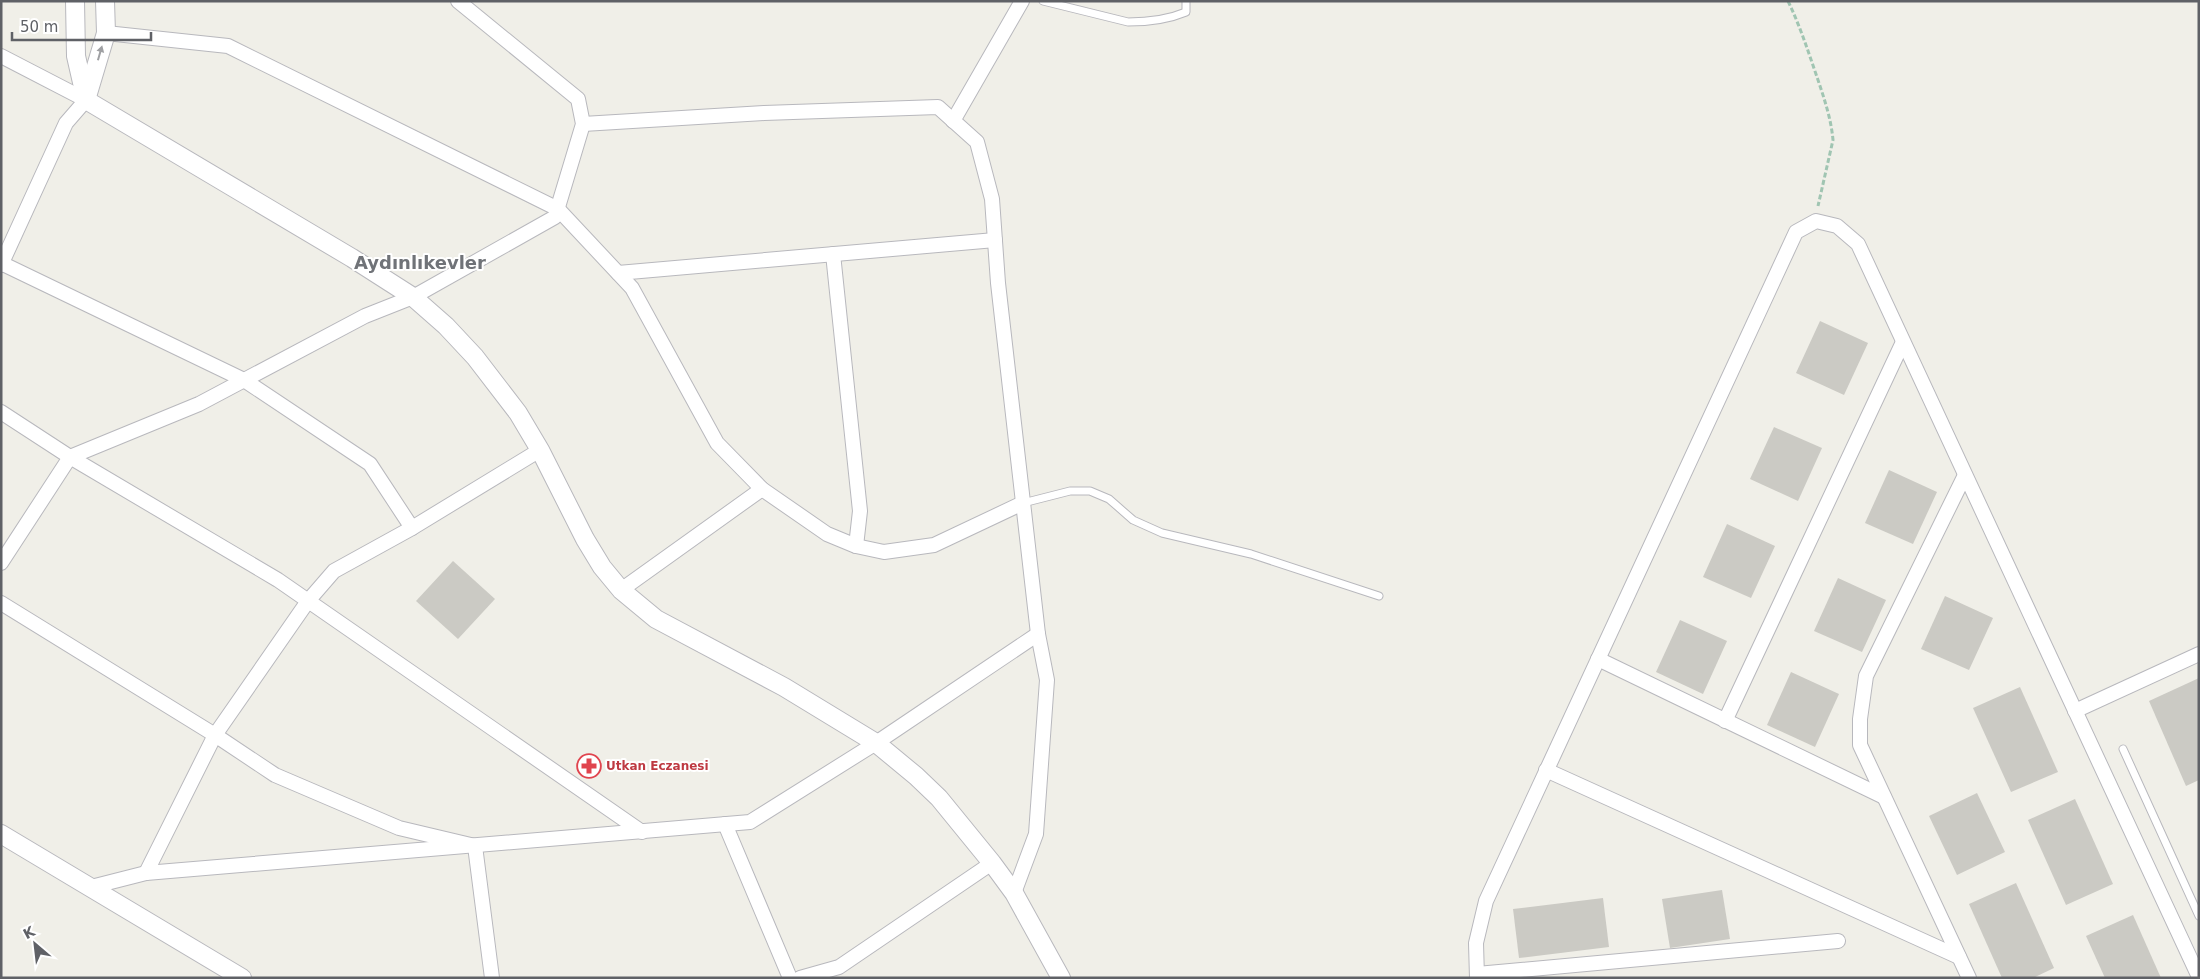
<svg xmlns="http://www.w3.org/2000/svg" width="2200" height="979" viewBox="0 0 2200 979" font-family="'DejaVu Sans',sans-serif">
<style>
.building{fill:#cbcac4}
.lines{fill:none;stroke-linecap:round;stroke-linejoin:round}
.service-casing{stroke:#b8b8bd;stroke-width:9}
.minor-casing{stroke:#b8b8bd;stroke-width:16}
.tertiary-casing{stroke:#b8b8bd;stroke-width:20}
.path{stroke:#a0c5b2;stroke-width:3;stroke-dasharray:5 2.5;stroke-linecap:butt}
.service{stroke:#fff;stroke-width:7}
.minor{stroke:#fff;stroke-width:14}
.tertiary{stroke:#fff;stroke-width:18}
.oneway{fill:#9fa0a3}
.labels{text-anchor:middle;stroke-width:4;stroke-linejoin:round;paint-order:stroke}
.health-label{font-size:12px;font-weight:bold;fill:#be3a42;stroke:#fff;text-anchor:start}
.district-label{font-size:18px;font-weight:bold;fill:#707378;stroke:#fff}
</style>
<rect width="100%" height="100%" fill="#f0efe8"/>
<g class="building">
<path d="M1820 321 1868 343 1844 395 1796 373Z"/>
<path d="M1774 427 1822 448 1798 501 1750 479Z"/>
<path d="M1889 470 1937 492 1913 544 1865 523Z"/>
<path d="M1727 524 1775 546 1751 598 1703 577Z"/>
<path d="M453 561 495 599 458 639 416 601Z"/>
<path d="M1838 578 1886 600 1862 652 1814 631Z"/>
<path d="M1945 596 1993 618 1969 670 1921 649Z"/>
<path d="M1680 620 1727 641 1703 694 1656 672Z"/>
<path d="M1791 672 1839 694 1815 747 1767 725Z"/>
<path d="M2199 678V780L2186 786 2149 701Z"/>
<path d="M2020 687 2058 772 2011 792 1973 708Z"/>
<path d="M1977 793 2005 852 1957 875 1929 816Z"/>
<path d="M2075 799 2113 884 2066 905 2028 820Z"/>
<path d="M2016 883 2054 968 2033 978H2002L1969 904Z"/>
<path d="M1722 890 1730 939 1670 948 1662 899Z"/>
<path d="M1603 898 1609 947 1519 958 1513 909Z"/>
<path d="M2133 915 2161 978H2105L2086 936Z"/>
</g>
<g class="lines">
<g class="service-casing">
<g id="service">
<path d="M1043 1 1128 22C1148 22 1167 20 1186 12V1"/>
<path d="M1023 503 1070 491H1090L1109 499 1133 520 1162 533 1251 554 1379 596"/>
<path d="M2123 749 2199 916"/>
</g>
</g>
<g class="minor-casing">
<g id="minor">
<path d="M106 33 228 46 558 209 632 288 717 443 762 489 827 534 856 546 884 552 934 545 1023 503"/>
<path d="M1 56 86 100 66 123 1 265"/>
<path d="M953 121 1022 1"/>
<path d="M583 124 764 113 938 107 977 142 992 199 998 283 1038 634 1047 680 1036 834 1014 893"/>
<path d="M833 254 860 511 856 546"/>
<path d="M1 263 244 380 370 464 412 528"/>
<path d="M618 273 995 240"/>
<path d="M1 412 70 457 278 580 642 832"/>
<path d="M1965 475 1866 676 1860 719V745L1969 978"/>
<path d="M1 563 70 457 199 404 365 316 413 297 555 217 583 124 578 99 458 1"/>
<path d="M621 590 762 489"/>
<path d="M1 603 215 735 275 775 399 828 475 846 492 978"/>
<path d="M1598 659 1884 797"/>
<path d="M2075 711 2199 654"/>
<path d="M1725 721 1903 342"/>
<path d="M1546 770 1959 957"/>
<path d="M725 824 790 978"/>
<path d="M146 873 215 735 308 601 334 571 412 528 540 450"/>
<path d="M91 887 146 873 750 822 876 743 1038 634"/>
<path d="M1477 974 1838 941"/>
<path d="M800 978 839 967 992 863"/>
<path d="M1477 978 1476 943 1486 901 1796 232 1816 221 1837 226 1858 244 2199 977"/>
</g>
</g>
<g class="tertiary-casing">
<g id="tertiary">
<path d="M75 1 76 56 86 100 352 258 413 297 446 326 475 357 518 413 540 450 585 539 602 567 621 590 656 619 784 687 876 743 916 776 939 798 992 863 1014 893 1061 978"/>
<path d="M86 100 106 33 105 1"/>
<path d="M1 834 242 978"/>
</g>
</g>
<path class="path" d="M1788 1C1800 26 1808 51 1817 77 1824 98 1831 118 1833 140L1818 206"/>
<use href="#service" class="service"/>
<use href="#minor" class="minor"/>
<use href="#tertiary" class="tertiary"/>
</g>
<defs><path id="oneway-solid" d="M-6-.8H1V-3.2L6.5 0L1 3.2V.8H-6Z" transform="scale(1.25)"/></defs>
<use class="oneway" href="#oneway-solid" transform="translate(100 53) rotate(-74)"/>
<defs>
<g id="pharmacy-ring" transform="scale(1.25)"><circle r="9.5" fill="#fff" stroke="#e0444e" stroke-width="1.5"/><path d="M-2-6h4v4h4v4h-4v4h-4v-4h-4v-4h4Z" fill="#e0444e"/></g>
</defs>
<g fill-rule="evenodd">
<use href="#pharmacy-ring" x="589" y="766"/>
</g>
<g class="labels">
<g class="health-label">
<text x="606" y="770">Utkan Eczanesi</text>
</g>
<g class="district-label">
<text x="420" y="269">Aydınlıkevler</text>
</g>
</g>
<rect width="2200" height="979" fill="none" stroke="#5f6166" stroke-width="5"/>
<g transform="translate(35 944) rotate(332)" stroke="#ffffff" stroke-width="4" paint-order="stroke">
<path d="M0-4L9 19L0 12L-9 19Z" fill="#5f6166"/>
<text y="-8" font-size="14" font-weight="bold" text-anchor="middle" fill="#5f6166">K</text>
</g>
<path d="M12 32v8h139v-8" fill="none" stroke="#5f6166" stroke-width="2.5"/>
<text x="20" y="32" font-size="15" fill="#5f6166" stroke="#ffffff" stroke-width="4" paint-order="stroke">50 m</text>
</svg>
